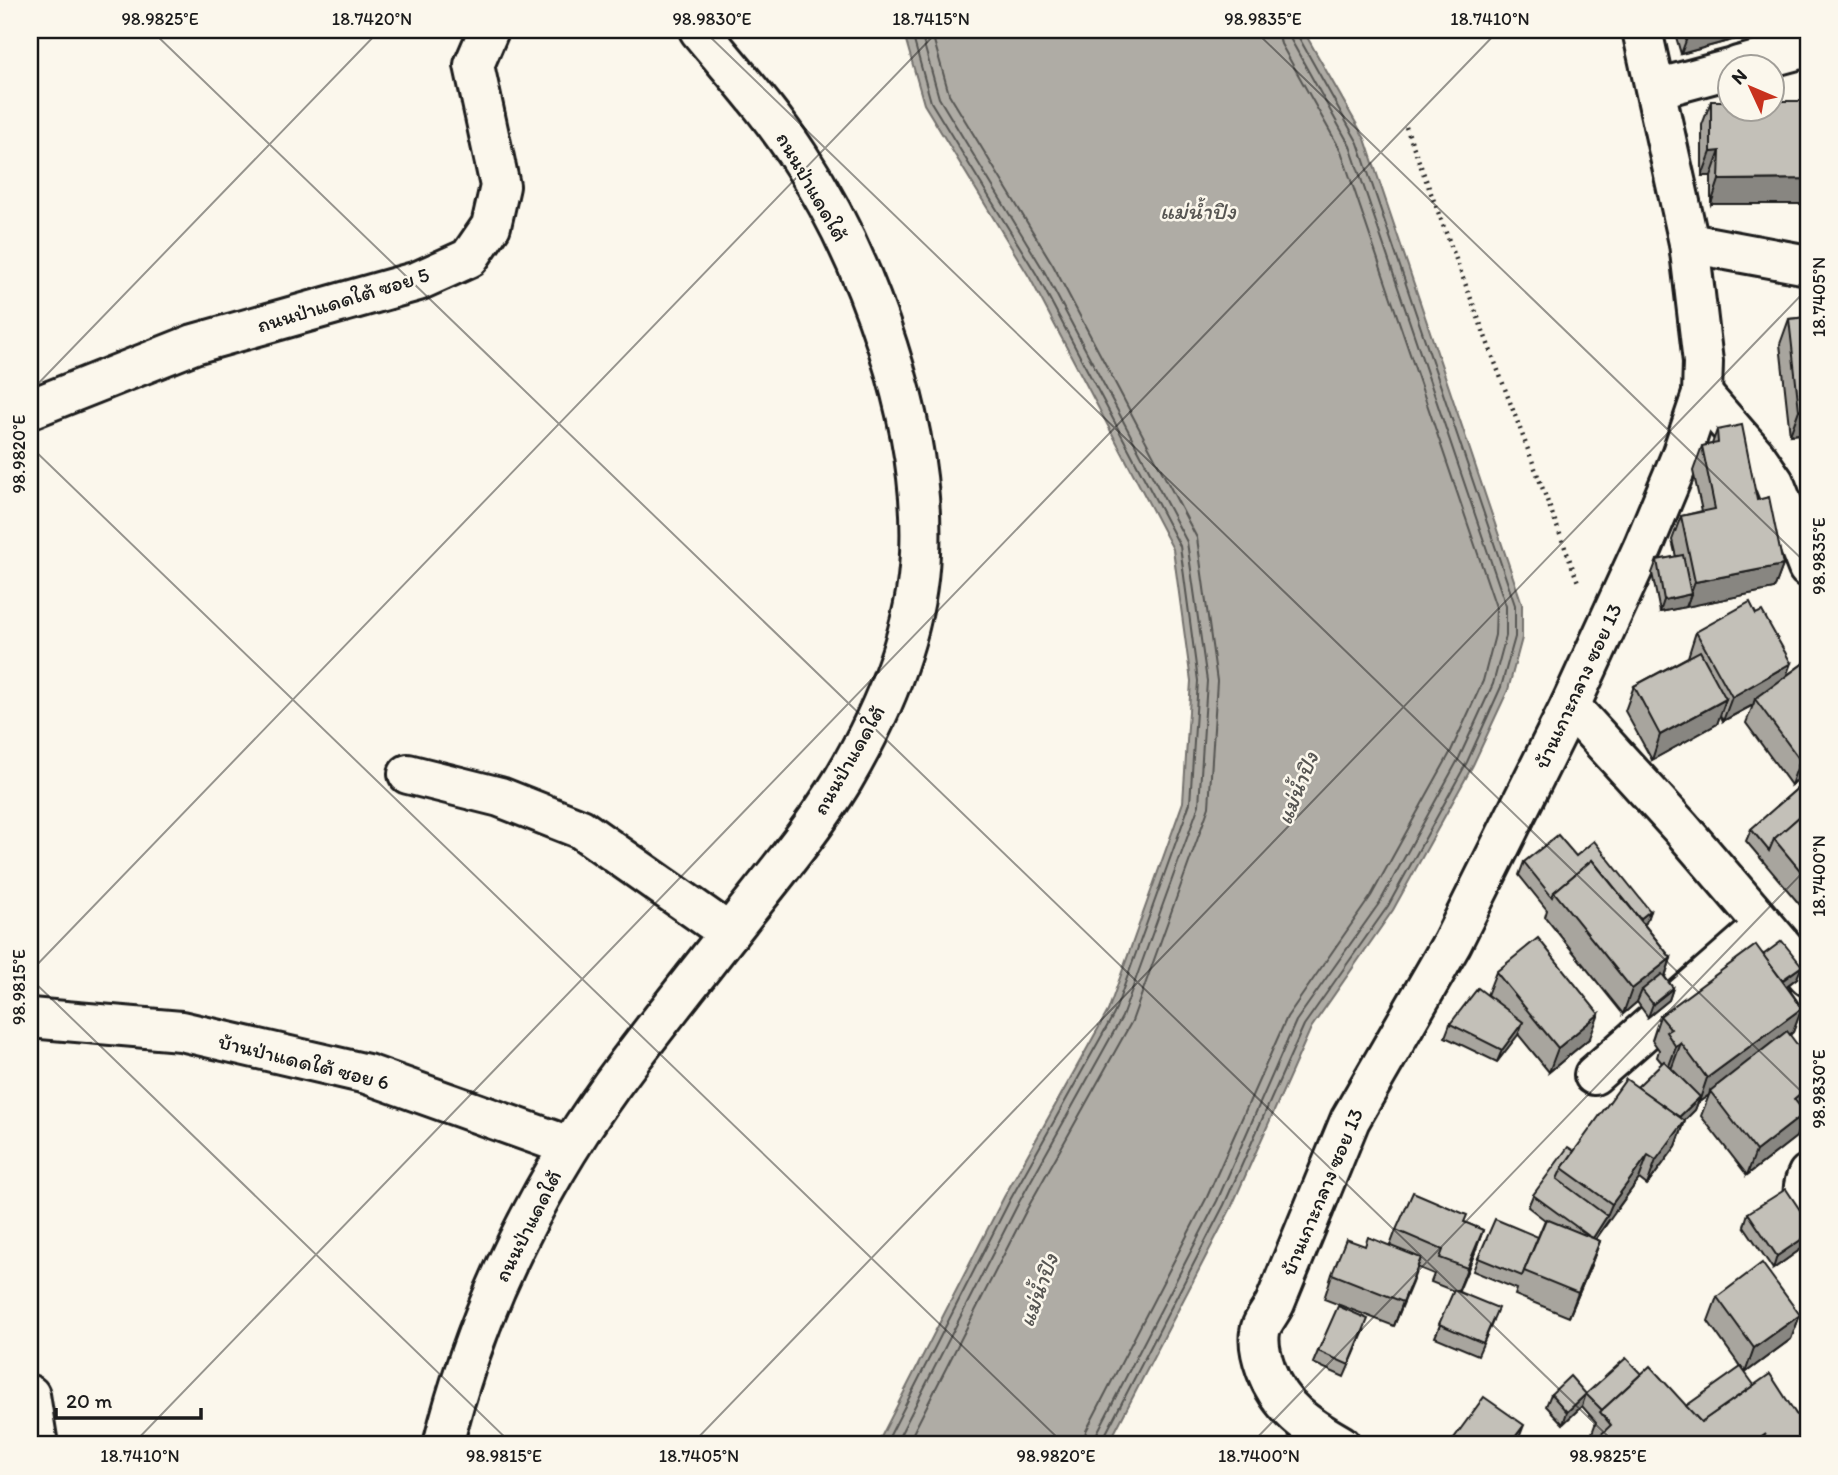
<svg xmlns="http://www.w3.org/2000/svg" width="1838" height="1475" viewBox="0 0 1838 1475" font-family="Itim,'Playpen Sans Thai',sans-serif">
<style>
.water{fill:#afaca5;stroke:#74726e;stroke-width:2}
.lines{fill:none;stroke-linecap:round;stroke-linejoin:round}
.shore{stroke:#575653;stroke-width:2}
.minor-casing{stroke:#1c1c1c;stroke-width:44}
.path{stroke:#1c1c1c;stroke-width:4.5;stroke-dasharray:2 5;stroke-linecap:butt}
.minor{stroke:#fbf7ec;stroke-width:38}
.wall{fill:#a8a59e;stroke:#1c1c1c;stroke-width:2}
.shaded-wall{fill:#888681;stroke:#1c1c1c;stroke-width:2}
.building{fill:#c3c0b8;stroke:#1c1c1c;stroke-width:2}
.ticks{fill:none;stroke:#1c1c1c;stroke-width:2;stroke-opacity:0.45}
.labels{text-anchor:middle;stroke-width:5;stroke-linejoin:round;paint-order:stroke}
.street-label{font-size:21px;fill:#1c1c1c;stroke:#fbf7ec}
.water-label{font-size:23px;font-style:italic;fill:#575653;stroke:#fbf7ec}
.neatline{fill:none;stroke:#1c1c1c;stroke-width:2.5}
.ticks-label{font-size:18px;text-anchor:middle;fill:#1c1c1c}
</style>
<rect width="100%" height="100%" fill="#fbf7ec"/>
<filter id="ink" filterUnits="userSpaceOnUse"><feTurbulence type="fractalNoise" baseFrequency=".0143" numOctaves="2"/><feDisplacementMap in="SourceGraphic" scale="14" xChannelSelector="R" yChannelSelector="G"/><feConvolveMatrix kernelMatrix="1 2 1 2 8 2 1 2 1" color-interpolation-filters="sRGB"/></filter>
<g filter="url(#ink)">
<path class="water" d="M903 30H1303L1365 139 1522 604V638L1508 690 1473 765 1393 910 1311 1028 1231 1208 1108 1445H877L1004 1197 1108 1011 1183 802 1191 681 1173 549 1030 278 924 104Z"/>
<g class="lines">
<g class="shore">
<path d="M885 1445 1010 1200 1114 1014 1190 803 1198 681 1180 546 1037 275 931 102 911 30"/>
<path d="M895 1445 1018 1204 1122 1017 1199 805 1207 681 1187 542 1044 271 939 98 920 30"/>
<path d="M907 1445 1027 1209 1132 1021 1209 807 1217 681 1197 538 1053 265 949 94 931 30"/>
<path d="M1083 1445 1086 1431 1207 1197 1287 1017 1371 896 1450 753 1483 681 1495 635 1496 607 1341 151 1281 44 1278 30"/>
<path d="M1094 1445 1096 1435 1217 1201 1296 1021 1380 902 1459 758 1493 684 1506 636V606L1350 146 1291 40 1289 30"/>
<path d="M1103 1445V1439L1224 1205 1304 1025 1388 906 1467 762 1501 687 1515 637V605L1358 143 1298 36 1297 30"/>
</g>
<g class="minor-casing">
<g id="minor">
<path d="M1738 66 1808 47"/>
<path d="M1656 89 1730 69"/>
<path d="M1689 243 1808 265"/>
<path d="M1702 394 1756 456 1774 482 1808 568"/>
<path d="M30 409 194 344 418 281 469 258 491 226 500 186 474 65 489 30"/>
<path d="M1570 706 1681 828 1808 976"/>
<path d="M408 774 500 797 581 829 729 933"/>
<path d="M30 1018 181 1031 367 1074 569 1146"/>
<path d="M1594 1075 1764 926"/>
<path d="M1808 1174C1801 1187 1803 1200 1808 1213"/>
<path d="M30 1395 38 1445"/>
<path d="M443 1445C477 1307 542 1176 628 1063 669 1009 711 956 752 904 784 864 817 823 843 780 883 712 917 632 920 553 926 426 868 262 799 157 770 112 733 71 699 30"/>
<path d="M1341 1445C1307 1426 1280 1408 1266 1370 1262 1359 1258 1344 1260 1332 1261 1323 1271 1312 1275 1303L1350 1120 1452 943 1570 706 1643 547 1681 456 1702 394 1703 362 1689 243 1642 30"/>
</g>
</g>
<path class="path" d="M1406 127 1578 582"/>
<use href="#minor" class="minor"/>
</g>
<g class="wall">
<path d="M1674 30H1768L1681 54Z"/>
<path d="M1711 101 1772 108 1711 204V176H1702V125Z"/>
<path d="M1808 317V433L1790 435 1780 344 1789 319Z"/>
<path d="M1717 430 1757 500 1783 565 1774 589 1660 612 1652 573 1657 560 1676 557 1672 540 1681 516 1702 511 1693 471 1702 446 1712 444Z"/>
<path d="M1696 632 1787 675 1808 660V772L1791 785 1746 723 1753 705 1723 721 1720 715 1717 724 1652 760 1625 711 1634 686 1688 657Z"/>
<path d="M1808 779V909L1806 912 1746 841 1751 829Z"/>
<path d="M1576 856 1650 911 1644 924 1671 958 1665 977 1673 988 1669 1000 1648 1017 1637 1002 1623 1014 1545 917 1547 910 1519 875 1524 862Z"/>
<path d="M1763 955 1797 978 1787 986 1802 1008 1793 1032 1790 1035 1802 1109 1796 1137 1747 1175 1701 1116 1709 1095 1699 1102H1698L1695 1110 1684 1121H1685L1676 1146 1647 1185 1639 1179 1596 1239 1600 1241 1591 1265 1569 1317 1515 1295 1517 1289 1473 1271 1478 1258 1538 1237 1545 1220 1528 1207 1533 1195 1574 1151 1662 1063 1657 1057 1659 1050 1652 1040 1660 1016Z"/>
<path d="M1496 972 1590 1038 1549 1072 1518 1034 1497 1062 1445 1037 1450 1024 1487 995Z"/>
<path d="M1748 1213 1808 1222V1244L1773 1269 1744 1226Z"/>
<path d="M1464 1222 1483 1230 1474 1255 1458 1291 1493 1321 1478 1355 1435 1337 1454 1291 1431 1282 1434 1274 1417 1267 1394 1326 1324 1299 1332 1274 1365 1246H1390L1396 1230Z"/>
<path d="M1717 1297 1800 1315 1791 1339 1745 1373 1708 1321Z"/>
<path d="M1364 1331 1344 1377 1313 1363 1318 1351Z"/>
<path d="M1641 1374 1686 1406 1754 1385 1796 1414 1808 1445H1590L1595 1441 1591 1436 1596 1422 1582 1406 1563 1424 1546 1406 1551 1394H1586Z"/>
<path d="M1454 1438H1519L1514 1445H1451Z"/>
</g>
<g class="shaded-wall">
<path d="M1690 30H1768L1681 54Z"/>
<path d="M1720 151 1711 176H1702L1711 152Z"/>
<path d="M1808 179V204H1711L1719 180Z"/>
<path d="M1808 409V433L1790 435 1799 410Z"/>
<path d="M1783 565 1774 589 1686 607 1695 582Z"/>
<path d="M1691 594 1686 607 1660 612 1664 600Z"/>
<path d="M1791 663 1782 688 1755 699 1753 705 1723 721 1732 697Z"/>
<path d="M1726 699 1717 724 1652 760 1660 735Z"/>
<path d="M1808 754V772L1791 785 1800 760Z"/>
<path d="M1650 911 1646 923 1627 938 1631 926Z"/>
<path d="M1671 958 1663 982 1642 990 1637 1002 1623 1014 1632 989Z"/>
<path d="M1802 966 1797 978 1769 999 1774 987Z"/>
<path d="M1673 988 1669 1000 1648 1017 1653 1004Z"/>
<path d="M1802 1008 1793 1032 1711 1093 1710 1091 1709 1095 1699 1102 1707 1078Z"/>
<path d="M1599 1014 1590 1038 1549 1072 1558 1048Z"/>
<path d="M1523 1022 1518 1035 1497 1062 1502 1050Z"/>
<path d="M1681 1043 1672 1067 1667 1071 1676 1047Z"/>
<path d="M1808 1087V1105L1785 1123 1794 1099Z"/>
<path d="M1700 1097 1695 1110 1667 1138 1671 1125Z"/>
<path d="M1805 1113 1796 1137 1747 1175 1756 1151Z"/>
<path d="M1685 1121 1676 1146 1647 1185 1656 1160Z"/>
<path d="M1648 1155 1639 1179 1603 1228 1588 1251 1592 1239 1607 1216 1612 1204Z"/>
<path d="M1483 1230 1474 1255 1458 1293 1467 1268Z"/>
<path d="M1808 1235V1244L1773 1269 1777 1256Z"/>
<path d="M1600 1241 1591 1265 1569 1317 1578 1293Z"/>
<path d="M1421 1258 1412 1283 1394 1326 1403 1302Z"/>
<path d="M1800 1315 1791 1339 1745 1373 1754 1348Z"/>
<path d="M1586 1394 1582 1406 1563 1424 1567 1412Z"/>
<path d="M1524 1425 1519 1438 1514 1445H1509Z"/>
<path d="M1766 1434 1762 1445H1750Z"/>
<path d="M1723 1439 1720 1445H1713Z"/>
</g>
<g class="building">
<path d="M1711 101H1730V108H1772V101H1808V179L1719 180 1720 151 1711 152Z"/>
<path d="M1808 317V409L1799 410 1789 319Z"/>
<path d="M1742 425 1757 500 1769 497 1783 565 1695 582 1681 516 1715 509 1702 446 1718 443 1717 430Z"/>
<path d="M1683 555 1691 594 1664 600 1657 560Z"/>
<path d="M1750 602 1756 614 1762 611 1791 663 1732 697 1696 632Z"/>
<path d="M1700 651 1726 699 1660 735 1634 686Z"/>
<path d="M1808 660V754L1800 760 1755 699Z"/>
<path d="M1808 779V809L1774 839 1769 851 1751 829Z"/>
<path d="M1808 809V880L1774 839Z"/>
<path d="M1558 835 1576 856 1594 841 1650 911 1640 919 1592 860 1554 892 1552 897 1524 862Z"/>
<path d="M1592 860 1671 958 1632 989 1554 892Z"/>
<path d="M1538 938 1599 1014 1558 1048 1496 972Z"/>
<path d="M1782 941 1802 966 1782 980 1763 955Z"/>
<path d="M1756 945 1802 1008 1707 1078 1681 1043 1676 1047 1666 1032 1671 1029 1660 1016Z"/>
<path d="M1662 974 1673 988 1653 1004 1642 990Z"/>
<path d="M1478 988 1523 1022 1502 1050 1450 1024Z"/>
<path d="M1787 1031 1808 1059V1087L1794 1099 1805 1113 1756 1151 1710 1091Z"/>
<path d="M1808 1045V1059L1802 1050Z"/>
<path d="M1664 1061 1700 1097 1679 1117 1637 1087Z"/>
<path d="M1626 1079 1685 1121 1656 1160 1648 1155 1612 1204 1562 1168Z"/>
<path d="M1568 1147 1574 1151 1562 1168 1557 1179 1607 1216 1593 1238 1589 1236 1533 1195Z"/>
<path d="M1786 1189 1808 1222V1235L1777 1256 1748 1213Z"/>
<path d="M1413 1192 1467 1215 1464 1222 1483 1230 1467 1268 1440 1258 1443 1250 1396 1230Z"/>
<path d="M1495 1219 1538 1237 1522 1276 1478 1258Z"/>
<path d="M1546 1219 1600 1241 1578 1293 1524 1271Z"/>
<path d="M1368 1237 1421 1258 1403 1302 1332 1274 1346 1239 1365 1246Z"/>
<path d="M1762 1263 1800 1315 1754 1348 1717 1297Z"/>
<path d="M1454 1290 1498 1308 1483 1343 1439 1324Z"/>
<path d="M1338 1306 1368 1319 1349 1365 1318 1351Z"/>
<path d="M1626 1358 1641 1374 1602 1410 1586 1394Z"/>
<path d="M1650 1366 1701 1422 1770 1374 1796 1414 1808 1425V1445H1756L1766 1434 1750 1445H1727L1723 1439 1713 1445 1710 1440 1704 1445H1590L1611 1425 1600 1412Z"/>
<path d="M1741 1367 1754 1385 1701 1422 1686 1406Z"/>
<path d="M1570 1376 1586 1394 1567 1412 1551 1394Z"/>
<path d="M1484 1397 1524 1425 1509 1445H1463L1454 1438Z"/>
</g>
</g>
<path class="ticks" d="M151 30 1617 1445M703 30 1808 1098M1254 30 1808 565M1806 30 1808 32M30 392 380 30M30 446 1065 1445M30 972 939 30M30 978 513 1445M132 1445 1499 30M691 1445 1808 288M1250 1445 1808 867"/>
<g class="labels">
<g class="street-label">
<text transform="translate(812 187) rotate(60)" y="7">ถนนป่าแดดใต้</text>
<text transform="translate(343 300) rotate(-17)" y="7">ถนนป่าแดดใต้ ซอย 5</text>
<text transform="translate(1578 686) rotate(-65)" y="7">บ้านเกาะกลาง ซอย 13</text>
<text transform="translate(849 760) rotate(-60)" y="7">ถนนป่าแดดใต้</text>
<text transform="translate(304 1062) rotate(14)" y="7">บ้านป่าแดดใต้ ซอย 6</text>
<text transform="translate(1322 1192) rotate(-67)" y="7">บ้านเกาะกลาง ซอย 13</text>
<text transform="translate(528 1226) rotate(-63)" y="7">ถนนป่าแดดใต้</text>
</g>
<g class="water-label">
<text x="1198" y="219">แม่น้ำปิง</text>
<text transform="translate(1297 788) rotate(-68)" y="8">แม่น้ำปิง</text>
<text transform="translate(1038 1290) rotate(-70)" y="8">แม่น้ำปิง</text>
</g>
</g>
<rect width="1838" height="1475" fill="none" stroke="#fbf7ec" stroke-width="77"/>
<g transform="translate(1751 88) rotate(314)"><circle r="33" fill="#fbf7ec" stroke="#a29f99" stroke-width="2"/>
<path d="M0-5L12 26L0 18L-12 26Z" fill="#c8321e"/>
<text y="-10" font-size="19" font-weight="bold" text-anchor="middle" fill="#1c1c1c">N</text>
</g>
<path d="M56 1408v10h145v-10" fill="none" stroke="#1c1c1c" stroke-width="3.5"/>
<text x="66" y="1408" font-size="21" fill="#1c1c1c" stroke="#fbf7ec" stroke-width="5" paint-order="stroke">20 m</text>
<rect x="38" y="38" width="1762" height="1398" class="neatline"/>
<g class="ticks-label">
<text x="160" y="25">98.9825°E</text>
<text x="372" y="25">18.7420°N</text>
<text x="712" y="25">98.9830°E</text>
<text x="931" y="25">18.7415°N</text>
<text x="1263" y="25">98.9835°E</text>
<text x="1490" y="25">18.7410°N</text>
<text transform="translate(1819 297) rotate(-90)" y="6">18.7405°N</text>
<text transform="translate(19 454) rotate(-90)" y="6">98.9820°E</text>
<text transform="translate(1819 556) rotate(-90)" y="6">98.9835°E</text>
<text transform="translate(1819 876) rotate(-90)" y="6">18.7400°N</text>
<text transform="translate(19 987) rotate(-90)" y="6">98.9815°E</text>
<text transform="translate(1819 1089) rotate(-90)" y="6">98.9830°E</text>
<text x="140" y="1462">18.7410°N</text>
<text x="504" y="1462">98.9815°E</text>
<text x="699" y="1462">18.7405°N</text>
<text x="1056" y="1462">98.9820°E</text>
<text x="1259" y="1462">18.7400°N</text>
<text x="1608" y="1462">98.9825°E</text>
</g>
</svg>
